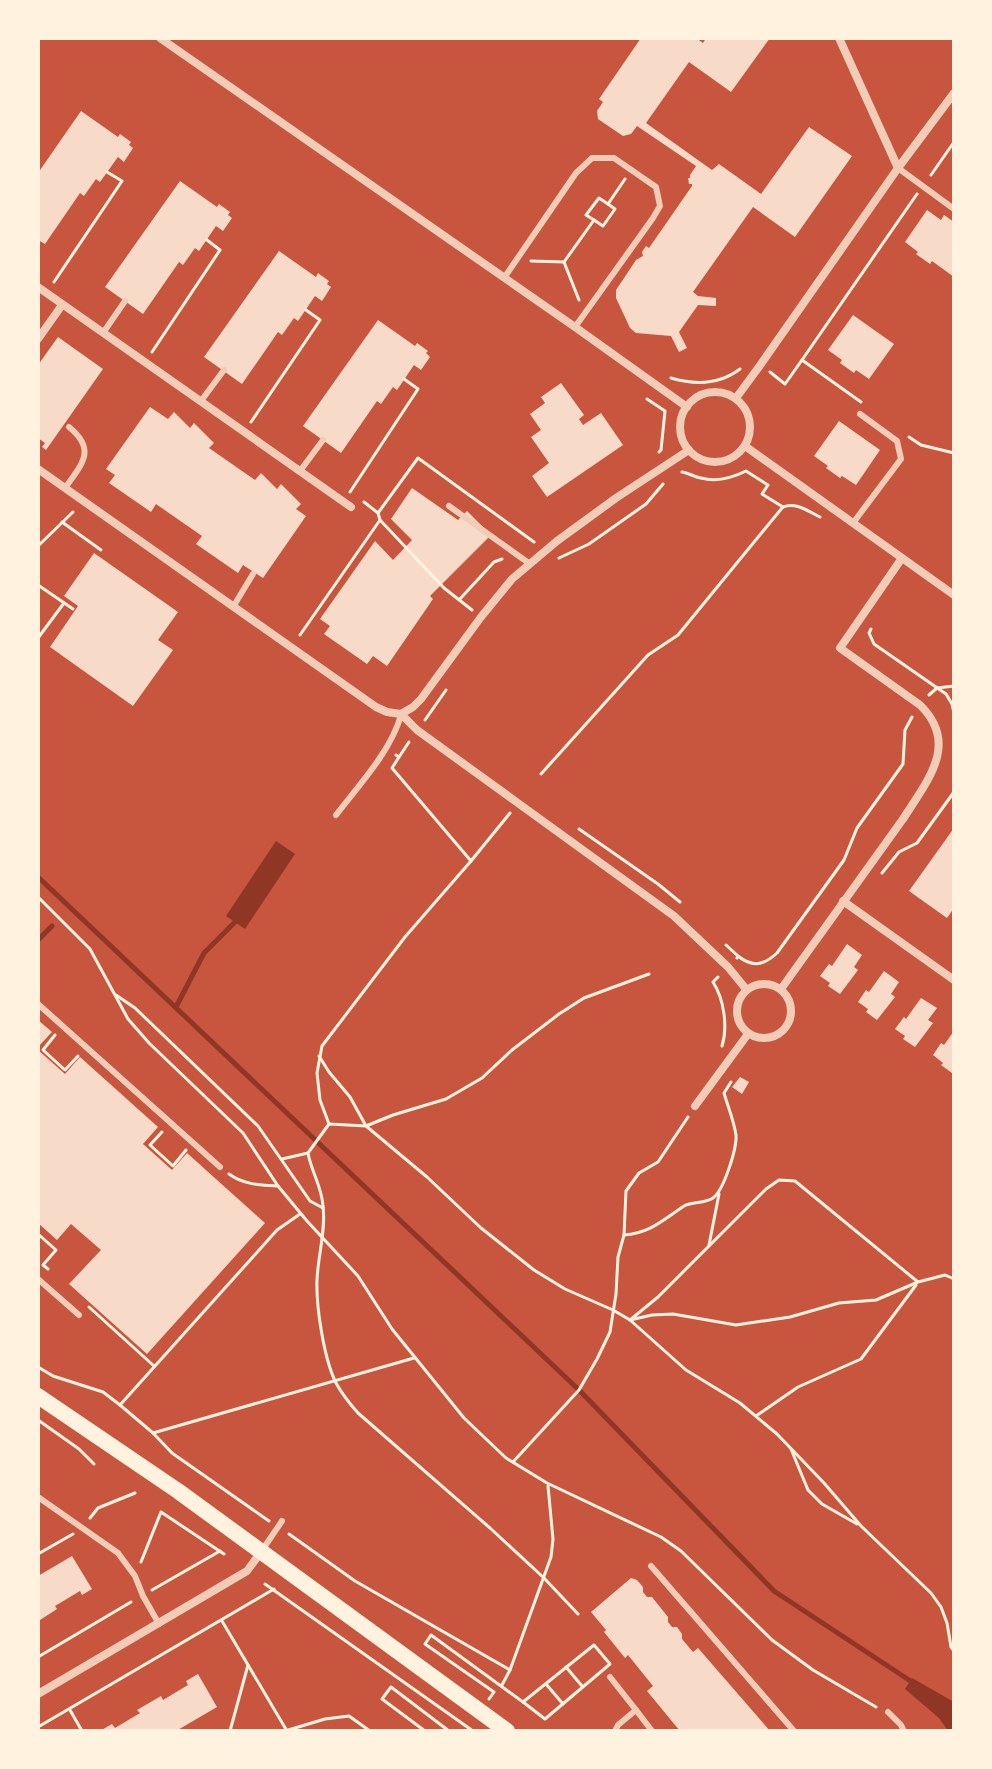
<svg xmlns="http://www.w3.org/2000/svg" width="992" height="1769" viewBox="0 0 992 1769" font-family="Ubuntu,sans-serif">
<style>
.water{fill:#8f3625}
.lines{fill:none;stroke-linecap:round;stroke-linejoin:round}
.stream{stroke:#8f3625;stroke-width:5}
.building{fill:#f7dbc8}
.path{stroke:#fff3e0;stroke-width:3}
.service{stroke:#f1ccb7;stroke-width:6}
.minor{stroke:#f1ccb7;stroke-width:8}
.secondary{stroke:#fff3e0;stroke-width:16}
</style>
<rect width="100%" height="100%" fill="#c8553d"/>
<g class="water">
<path d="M276 841 295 854 245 929 226 916Z"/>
<path d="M912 1678 954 1702V1731H948L939 1718 905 1689Z"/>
</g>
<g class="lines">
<g class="stream">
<path d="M38 877 579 1390 774 1591 915 1684"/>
<path d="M38 940 52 926"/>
<path d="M176 1007 204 953 235 922"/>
</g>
</g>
<g class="building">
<path d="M641 38H696L703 43 706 38H770L731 92 689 62 646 123 712 170 719 164 761 194 809 127 852 156 795 237 753 207 693 292 698 296 716 298V306L698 305 679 332 687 348 679 352 671 336 636 333 630 328 616 298V290L636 260 643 256 642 252 646 246 649 248 692 186V184H689L688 178H690V175L696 166 637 126 631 134 623 136 598 119 597 111 603 102 599 99Z"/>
<path d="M81 111 118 137 120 134 131 142 129 145 133 148 124 162 118 157 100 182 96 179 84 196 80 193 45 244 38 240V173Z"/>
<path d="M180 181 217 207 219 204 230 212 228 215 232 218 223 231 216 226 199 251 195 248 183 265 179 262 143 314 105 287Z"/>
<path d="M927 210 941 220 944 215 954 222V277L932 261 930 264 916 254 918 252 905 242Z"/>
<path d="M279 251 316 277 318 273 329 281 327 284 331 287 322 301 315 296 298 321 294 318 282 335 278 332 242 384 204 357Z"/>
<path d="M853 315 894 344 869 379 856 370 854 373 840 363 842 360 828 350Z"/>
<path d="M378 320 415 346 417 343 428 351 426 353 430 357 421 370 414 365 397 390 393 387 381 404 377 401 341 453 303 426Z"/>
<path d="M58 337 103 369 46 450 42 447 45 443 38 438V365Z"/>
<path d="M561 383 584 415 579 419 583 425 601 413 623 445 547 497 532 476 549 463 531 437 541 430 530 414 545 403 541 397Z"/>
<path d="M150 407 168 419 174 412 190 428 194 423 214 443 209 448 255 480 261 473 277 489 281 484 301 504 296 509 306 516 263 578 243 565 238 573 196 544 202 536 156 504 151 512 109 483 115 475 106 469Z"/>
<path d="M839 421 880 450 856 485 842 476 840 478 826 468 828 466 814 456Z"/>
<path d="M412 488 458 520 467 511 491 535 430 596 433 599 387 666 373 656 367 664 324 634 330 626 320 619 375 541 393 560 412 540 391 519Z"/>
<path d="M94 553 178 612 158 640 173 650 133 706 50 647 78 606 64 596Z"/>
<path d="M954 828V908L947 918 909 891Z"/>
<path d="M847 944 862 955 854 967 858 970 840 994 828 986 830 983 820 976 829 964 832 966Z"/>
<path d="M884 971 899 982 891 994 895 997 877 1020 866 1012 868 1009 858 1002 866 990 869 992Z"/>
<path d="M921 998 937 1008 928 1020 933 1023 915 1047 903 1039 905 1036 895 1029 904 1017 906 1019Z"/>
<path d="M38 1020 52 1032 38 1047Z"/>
<path d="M954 1031V1071L952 1073 941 1065 943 1063 933 1055 941 1043 944 1045Z"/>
<path d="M38 1050 65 1074 80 1057 158 1127 143 1144 172 1170 187 1153 265 1223 147 1354 69 1284 101 1250 71 1224 57 1240 38 1223Z"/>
<path d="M740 1077 749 1082 742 1094 732 1087Z"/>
<path d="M72 1556 92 1589 82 1595 80 1591 55 1606 57 1609 40 1620 38 1616V1576Z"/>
<path d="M631 1578 637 1580 643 1587V1592L647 1597H652L668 1617V1622L672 1627H677L682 1634V1639L693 1652 698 1648 770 1731H680L647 1691 653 1686 628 1655 625 1658 604 1632 606 1630 591 1612Z"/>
<path d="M198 1674 217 1707 176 1731H100L112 1724 115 1728 140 1713 137 1710 161 1696 163 1700 188 1685 186 1681Z"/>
</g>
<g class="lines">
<g class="path">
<path d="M931 175 954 142"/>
<path d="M594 220 603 226 615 209 608 204"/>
<path d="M531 261 564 262 594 220 586 215 599 198 608 204 625 179"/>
<path d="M564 262 579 300"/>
<path d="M54 282 122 181 107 172"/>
<path d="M152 352 220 250 207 240"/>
<path d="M802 360 917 194"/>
<path d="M770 372 785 384 802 360 861 402"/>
<path d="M671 378C695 385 719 385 740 369"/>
<path d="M647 399 665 411 661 450 659 452"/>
<path d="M251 422 320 320 306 310"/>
<path d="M909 437 921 445 954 453"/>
<path d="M682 472C689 473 694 477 701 478 716 482 732 478 746 471L768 485 762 494 783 507C796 502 808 511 820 517"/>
<path d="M350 492 418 389 404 379"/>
<path d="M364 502 378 513 418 458 534 542"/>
<path d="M378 513 380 520 444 588 472 610"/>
<path d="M62 522 101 550"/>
<path d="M38 546 73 512"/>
<path d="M559 558 589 544 646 504 663 484"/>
<path d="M38 585 73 609"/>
<path d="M459 600 494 562 502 559"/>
<path d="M871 629 869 633 874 644 946 694 952 704 954 713"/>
<path d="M300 635 380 520"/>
<path d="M38 638 64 603"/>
<path d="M929 695 937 688 954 686"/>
<path d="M425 720 446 690"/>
<path d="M396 755 399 757 409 742"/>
<path d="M399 757 392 768 471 861"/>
<path d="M541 774 648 655 678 635 782 508"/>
<path d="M579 829 658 884 680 902"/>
<path d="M882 873 899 852 917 843 954 792"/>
<path d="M38 897 90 949 128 1019 149 1043 243 1133 278 1186 307 1221 358 1276 392 1329 464 1418 506 1458 547 1483 661 1537 681 1551 772 1640 813 1670 876 1707"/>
<path d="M726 945 738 956"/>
<path d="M737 958 738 956C753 968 764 965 777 953L844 860 857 828 903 764 905 730 912 717"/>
<path d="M718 977 713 982C724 999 728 1027 722 1046"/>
<path d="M116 995 135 1008 258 1126 310 1201 323 1208"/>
<path d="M55 1035 43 1050 65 1070 78 1056"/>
<path d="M319 1056 329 1072 350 1097 366 1126 427 1177 481 1228 534 1270 565 1289 613 1310 630 1320 686 1370 740 1403 777 1434 824 1483 861 1526 931 1593 941 1607 947 1623 951 1647 954 1651"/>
<path d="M329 1124 320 1100 317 1073 322 1046 405 937 471 861 510 813"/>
<path d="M329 1124 366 1126 393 1115 446 1099 482 1078 512 1050 559 1014 584 998 649 974"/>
<path d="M162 1132 150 1145 173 1166 186 1150"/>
<path d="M308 1153C311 1171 322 1187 323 1206 326 1231 318 1255 317 1280 316 1307 324 1359 336 1383 342 1394 350 1404 358 1413L490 1528 544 1578 578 1614"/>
<path d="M282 1159 308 1153 329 1124"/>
<path d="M229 1174C244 1185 261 1185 278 1186"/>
<path d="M38 1234 56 1250 43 1265 48 1269"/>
<path d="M624 1235C650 1233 663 1220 684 1206 693 1201 704 1204 713 1198 724 1190 737 1148 736 1135 734 1121 728 1107 724 1093L731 1082"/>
<path d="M709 1245 719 1194"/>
<path d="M918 1282 876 1300 839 1303 790 1317 736 1325 673 1314 652 1315 630 1320 658 1297 766 1189 779 1180 795 1181 918 1282 945 1275 954 1279"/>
<path d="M89 1307 154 1366"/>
<path d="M38 1367 53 1376 103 1392 120 1405"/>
<path d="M756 1416 798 1387 861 1359 916 1285"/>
<path d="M38 1420 79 1449 94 1464"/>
<path d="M153 1433 414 1358"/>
<path d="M791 1449 808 1490 822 1504 857 1524"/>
<path d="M513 1462 579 1390 597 1359 610 1332 616 1294 618 1257 624 1235 626 1191 639 1173 658 1162 688 1117"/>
<path d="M90 1518 98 1508 135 1493"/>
<path d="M269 1521 172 1453 153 1433 120 1405 277 1230 300 1214"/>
<path d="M289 1534 355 1581 510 1670 502 1685"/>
<path d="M38 1554 73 1534"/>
<path d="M141 1562 161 1512 224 1554"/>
<path d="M265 1584 473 1731"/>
<path d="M152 1590 220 1551"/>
<path d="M222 1621 287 1731"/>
<path d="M594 1645 610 1664 545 1719 523 1702Z"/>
<path d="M38 1657 131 1602"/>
<path d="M566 1667 582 1686"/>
<path d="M510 1670 551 1557 553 1539 548 1486"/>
<path d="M546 1684 563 1704"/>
<path d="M489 1699 494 1692 425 1644 431 1635 523 1702"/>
<path d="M70 1710 82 1731"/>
<path d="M38 1727 274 1589"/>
<path d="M230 1731 248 1665"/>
<path d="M285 1731 325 1719 349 1716 370 1731"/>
<path d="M425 1731 382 1699 391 1687 449 1731"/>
</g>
<g class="service">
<path d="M898 168 954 209"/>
<path d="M504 278 576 173 592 158H614L656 187 660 206 653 218 575 327"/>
<path d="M103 333 125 301"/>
<path d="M201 401 224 370"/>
<path d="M300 471 323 440"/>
<path d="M65 488C82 464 97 450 69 427"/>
<path d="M449 506 530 564"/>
<path d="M853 523 901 459 897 441 860 414"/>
<path d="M233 607 253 574"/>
<path d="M336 815C359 785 391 751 401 715"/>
<path d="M38 1004 220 1167"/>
<path d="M38 1279 79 1315"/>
<path d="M38 1497 118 1553 135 1576 143 1596 159 1624"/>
<path d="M263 1549 282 1521"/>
<path d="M651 1566 794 1731"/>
<path d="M610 1677 636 1710"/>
<path d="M888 1712 901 1725 904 1731"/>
<path d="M615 1731 618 1725 636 1710 652 1731"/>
</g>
<g class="minor">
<path d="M160 38 575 327 687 407"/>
<path d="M839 38 898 168"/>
<path d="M38 287 351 507"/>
<path d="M38 339 62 305"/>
<circle cx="715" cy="427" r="35"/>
<path d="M736 398 761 364 898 168 954 93"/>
<path d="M745 446 954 595"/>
<path d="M38 469 376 707 387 712 401 714 417 730 674 916 728 967 746 989"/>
<path d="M401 714 413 707 421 699 481 617 512 579 557 541 616 498 689 450"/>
<path d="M843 901 954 980"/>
<circle cx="764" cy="1011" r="27"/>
<path d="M781 989 903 819C927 781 960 744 920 705L840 648 902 558"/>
<path d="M695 1106 748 1034"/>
<path d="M38 1694 247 1571 261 1552"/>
</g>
<path class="secondary" d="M38 1396 178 1491 507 1731"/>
</g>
<rect width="992" height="1769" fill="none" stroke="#fff3e0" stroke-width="80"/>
</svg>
